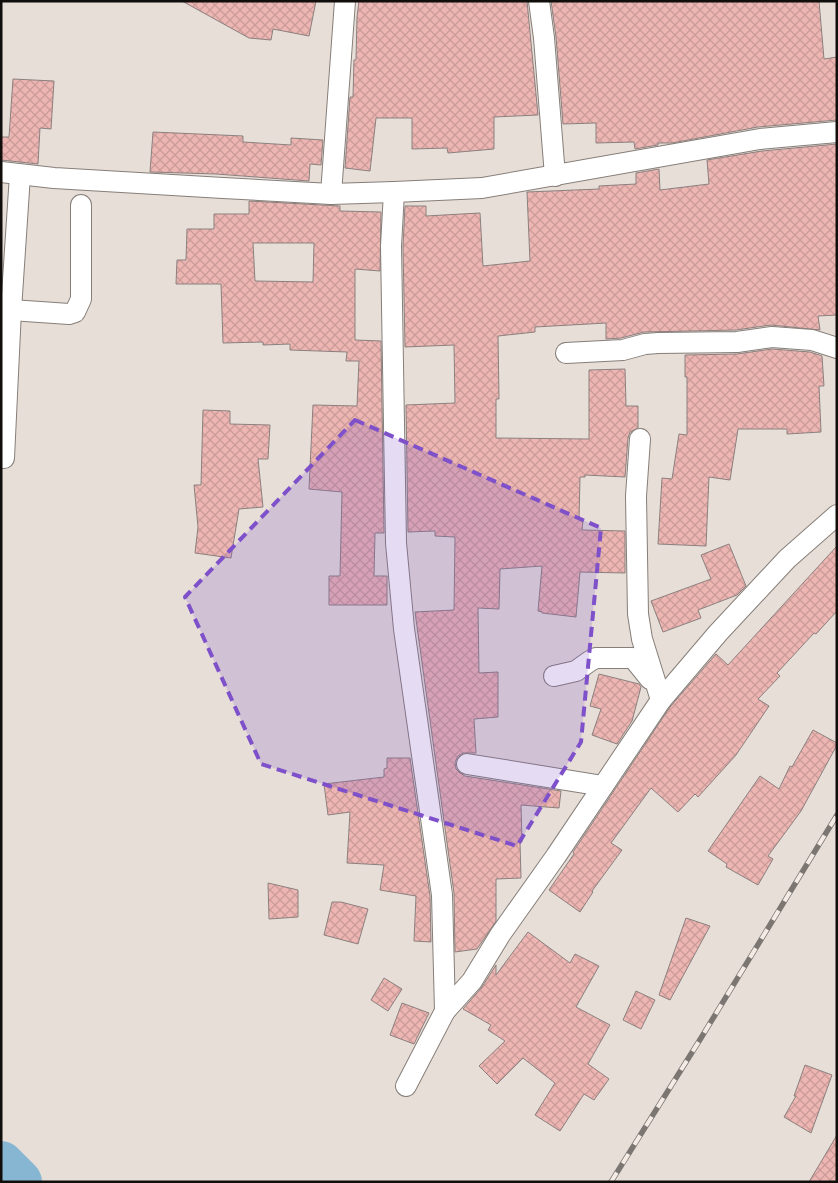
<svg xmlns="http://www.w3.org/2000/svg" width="838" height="1183" viewBox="0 0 838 1183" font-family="Bitter,serif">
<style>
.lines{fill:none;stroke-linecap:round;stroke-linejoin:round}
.river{stroke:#86b6d1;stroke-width:46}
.building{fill:url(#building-cross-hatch);stroke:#8b807f;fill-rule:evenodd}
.street-casing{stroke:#867e78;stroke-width:22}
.street{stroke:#fff;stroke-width:20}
.rail-casing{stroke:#7c7672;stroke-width:5.5}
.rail{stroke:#f5ebe5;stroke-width:4;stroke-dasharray:11;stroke-linecap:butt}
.marked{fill:#7e51ca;fill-opacity:0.2;stroke:#7e51ca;stroke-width:4;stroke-dasharray:10 6;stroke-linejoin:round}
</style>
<defs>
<pattern id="building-cross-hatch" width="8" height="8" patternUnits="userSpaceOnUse" patternTransform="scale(1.25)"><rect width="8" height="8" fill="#edb6b2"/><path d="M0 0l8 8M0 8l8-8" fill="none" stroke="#ca9b98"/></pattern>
</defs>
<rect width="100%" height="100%" fill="#e7ded8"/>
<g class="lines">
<path class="river" d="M1 1164 19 1182"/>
</g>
<g class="building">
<path d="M182 1H316L309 36 273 29 271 40 249 38Z"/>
<path d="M359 1H527L538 115 494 117V149L448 153 447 148 412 149V118H376L370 171 345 168 350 97H353L354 60H356L357 17Z"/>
<path d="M551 1H819L824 59 837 57V120L758 127 672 143H658V145L635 149 634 142 596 143V123L563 124 556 37Z"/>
<path d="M13 79 54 81 51 129 40 128 38 164 1 160V137H9Z"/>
<path d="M153 132 243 136V142L291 145V138L323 140 321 165 310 164 309 181 216 174 150 172Z"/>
<path d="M837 144V315L818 316 820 330 771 325 736 330 644 332 621 338 606 339V323L535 327V332L498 336 499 399H496V438L589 439V370L625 369 626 406H638V428L630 432 628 438 625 477 585 475V477H580L579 520 583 521 582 530 625 531V573L580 572 576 617 542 613V612L538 611 542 566 500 569 499 609 478 608 479 673 498 672V717L474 719 476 753H463L458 756 455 762 456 769 460 773 465 776 561 791 559 808 521 805 522 842H520L521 878 496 879V921L477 949 455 952 454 893 415 612 454 610 455 537 435 536V531L408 532 406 405 455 403 454 345 405 347 403 246 405 206H426V216L480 213 483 266 530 261 527 192 599 189V186L636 184V173L659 169 660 190 709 184 707 160 762 151Z"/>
<path d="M249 201 340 206V211L381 212 380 271 355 269V340L381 341 384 533H375L374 576H387V605H329V576H340L342 492 309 489 313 405 357 406 359 361H346L347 352 290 350V344L263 345V342L223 343 221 284H176L177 260H186L187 229H214V214H249ZM253 243H314L313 282 255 281Z"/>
<path d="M772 349 810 352 822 356 824 386H819L821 432 787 434V429H738L730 480 709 477 706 546 658 544 662 478 672 479 679 434 687 435V377H685V355L737 354Z"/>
<path d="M203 410 230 411V424L270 425 268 459H258L263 507 239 509 231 558 195 553 198 527 194 485H201Z"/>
<path d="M729 544 746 586 737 595 698 610 701 618 663 632 651 601 711 579 701 555Z"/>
<path d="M837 546V611L816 634 814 633 777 673 780 676 758 699 769 706 736 755 698 797 695 794 678 812 651 788 611 843 622 850 592 891 593 892 580 912 549 890 574 854 573 852 670 707 716 654 728 665Z"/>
<path d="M599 674 639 684 641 687 632 721 617 744 592 735 601 709 590 706Z"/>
<path d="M813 730 837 743V745L801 811 768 856 773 859 758 885 726 867 727 864 708 851 760 776 779 789 790 766 792 767Z"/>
<path d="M387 758H410L430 896 431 942 414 941 416 896 380 890 384 865 347 863 350 812 328 815 324 784 384 777V769L387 768Z"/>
<path d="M268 883 298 890V917L269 919Z"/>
<path d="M332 902H341L368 909 358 944 324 935Z"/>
<path d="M686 918 710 926 670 1000 659 995Z"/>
<path d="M528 932 570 963 575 954 599 966 576 1007 610 1025 588 1064 609 1079 594 1100 584 1094 560 1131 535 1115 555 1083 523 1058 497 1084 479 1066 505 1041 488 1030 491 1025 463 1009 482 987 496 965V975Z"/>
<path d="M384 978 402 989 388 1011 371 1000Z"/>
<path d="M636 991 655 1000 641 1029 623 1020Z"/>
<path d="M402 1003 429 1013 414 1044 390 1035Z"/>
<path d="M805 1065 832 1075 811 1133 784 1117 796 1096H794Z"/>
<path d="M837 1135V1182H809Z"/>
</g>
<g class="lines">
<g class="street-casing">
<g id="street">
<path d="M539 1 544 38 555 176"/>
<path d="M1 172 54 178 223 188 331 194 394 192 482 188 760 139 837 132"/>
<path d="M394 192 391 246 396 543 404 629 442 895 445 1011 406 1086"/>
<path d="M331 194 345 1"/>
<path d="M11 310 69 314 75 312 81 299V205"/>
<path d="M566 353 623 350 645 344 658 343 737 342 772 337 812 340 837 348"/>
<path d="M640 439 636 496 638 614 642 639 661 700"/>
<path d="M4 458 11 310 20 175"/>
<path d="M554 676 576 671 590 661 596 658H633L650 679"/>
<path d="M467 764 603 786"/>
<path d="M445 1011 472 981 500 935 556 856 661 700 718 633 787 559 837 515"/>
</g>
</g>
<use href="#street" class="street"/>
<g class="rail-casing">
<path id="rail" d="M611 1182 701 1038 837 815"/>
</g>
<use href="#rail" class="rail"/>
</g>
<path class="marked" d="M355 420 601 528 581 742 517 846 261 764 185 597Z"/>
<rect width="838" height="1183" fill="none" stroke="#100d0b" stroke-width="5"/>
</svg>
